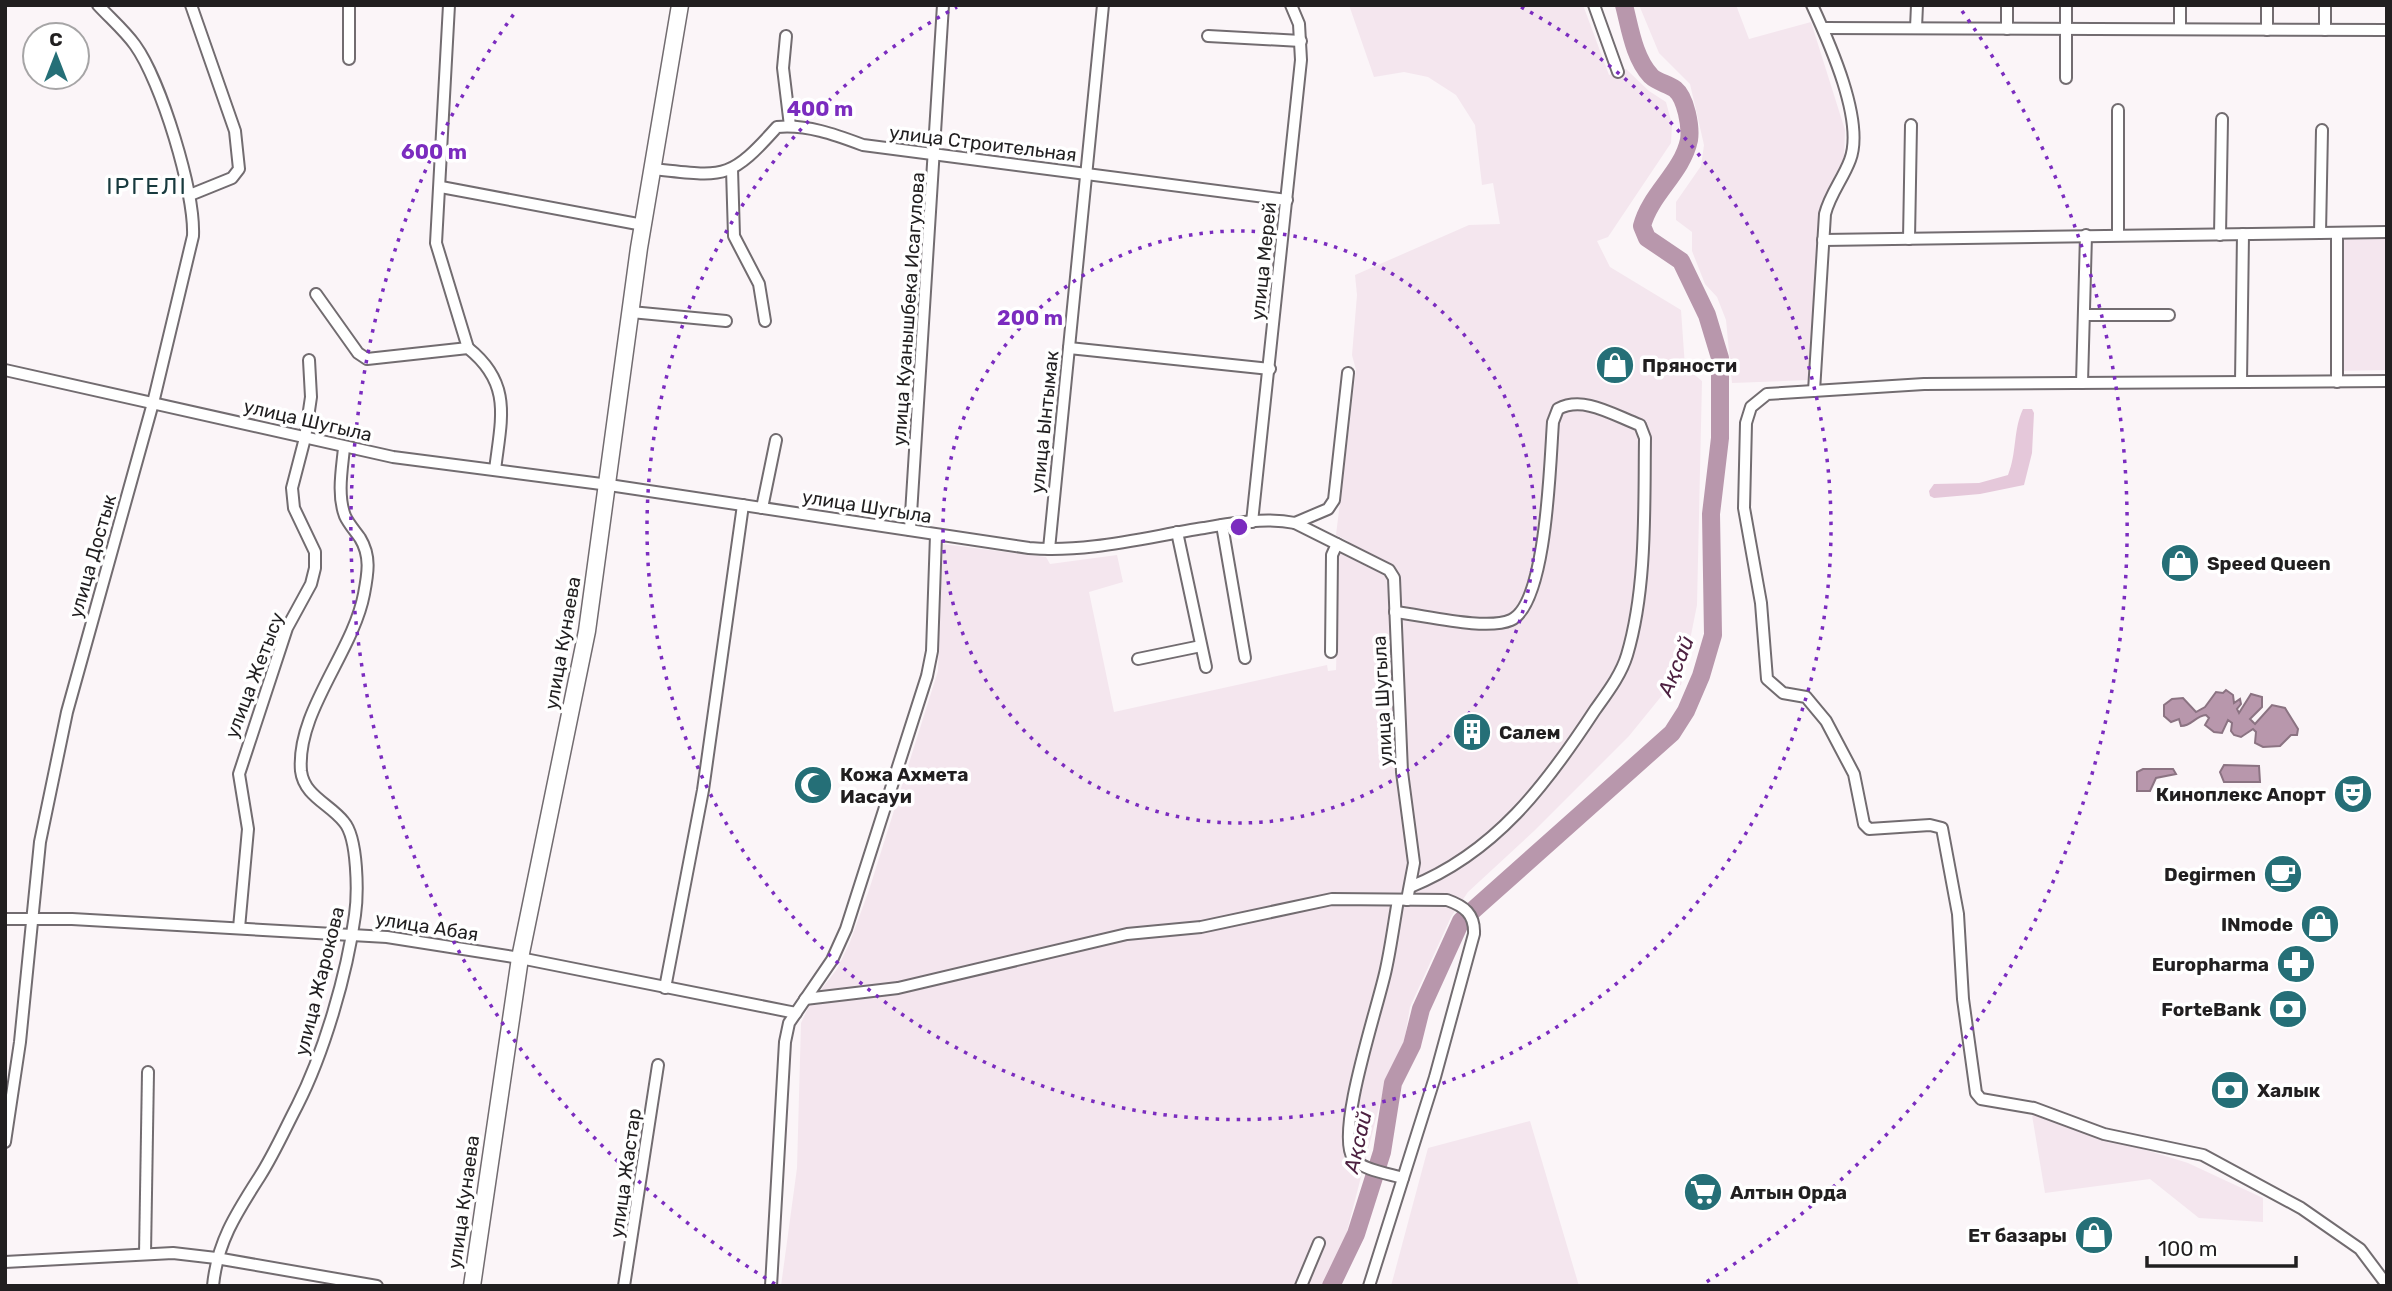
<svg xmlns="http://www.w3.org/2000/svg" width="2392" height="1291" viewBox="0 0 2392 1291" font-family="Rubik,sans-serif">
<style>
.built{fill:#f4e6ee}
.green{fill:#e5c8da}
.water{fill:#b897ac;stroke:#8b7382;stroke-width:2}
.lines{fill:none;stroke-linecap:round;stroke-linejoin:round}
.river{stroke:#b897ac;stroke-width:18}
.minor-casing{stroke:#726c70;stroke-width:14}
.secondary-casing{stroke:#726c70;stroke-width:19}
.minor{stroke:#fff;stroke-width:10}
.secondary{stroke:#fff;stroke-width:16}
.ring{fill:none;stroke:#7b2cbf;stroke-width:3.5;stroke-dasharray:3.5 7}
.labels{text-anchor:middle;stroke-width:7;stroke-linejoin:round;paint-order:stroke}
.street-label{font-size:19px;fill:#211f20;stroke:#fff}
.poi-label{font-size:19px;font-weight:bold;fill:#211f20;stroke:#fff;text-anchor:start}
.water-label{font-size:21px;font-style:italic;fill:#4d2141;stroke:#fff}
.quarter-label{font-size:23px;letter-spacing:2px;fill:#183a3e;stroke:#fff}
.centre{fill:#7b2cbf;stroke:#fff;stroke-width:3.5}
.ring-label{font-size:21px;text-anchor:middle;font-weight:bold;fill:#7b2cbf;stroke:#fff;stroke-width:7;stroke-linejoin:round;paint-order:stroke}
</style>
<rect width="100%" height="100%" fill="#fbf5f8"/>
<g class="built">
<path d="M1349 5H1583L1609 75 1626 69 1649 91 1666 102 1672 124 1671 143 1608 237 1597 241 1610 267 1681 310 1685 367 1702 381 1697 605 1681 685 1668 688 1629 736 1534 831 1468 892 1451 917 1410 1007 1403 1049 1386 1080 1345 1239 1322 1286H781L797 1168 801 1023 810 1004 837 969 850 942 869 890 938 671 942 544 1046 557 1050 564 1117 555 1123 582 1089 592 1114 712 1327 665 1328 671 1336 670 1339 556 1348 541 1336 535 1356 370 1352 355 1357 295 1355 275 1469 225 1500 224 1493 183 1482 185 1475 125 1456 95 1428 77 1404 72 1374 77Z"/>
<path d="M1639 5H1736L1749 39 1811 22 1845 130 1844 157 1820 207 1809 380 1732 383 1726 320 1717 297 1705 284 1692 251V232L1676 220V202L1701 166 1704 145 1690 84 1659 53Z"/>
<path d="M2387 237V370L2342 371 2344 238Z"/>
<path d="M2032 1115 2188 1163 2263 1198V1222L2199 1218 2150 1179 2045 1193Z"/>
<path d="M1530 1121 1579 1286H1391L1428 1148Z"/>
</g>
<path class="green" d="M2023 409H2032L2034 413 2032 453 2024 485 1980 494 1934 498 1930 496 1929 491 1934 484 1979 483 2008 475C2017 453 2013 430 2023 409Z"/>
<g class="water">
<path d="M2226 690 2233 695 2234 703 2240 699 2241 704 2237 709 2239 713 2251 694 2262 697V707L2250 719 2255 724 2272 705 2285 708 2298 729 2297 735H2291L2280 746 2263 747 2255 743 2256 732 2253 729 2241 737 2234 735 2231 731 2232 723 2228 720 2222 733 2214 732 2205 725 2209 718 2206 715C2195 716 2192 726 2181 726L2179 719 2171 722 2164 716V705L2172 699 2183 698 2196 712 2205 707 2216 692 2223 693Z"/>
<path d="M2224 765 2259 766 2260 782H2224L2220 772Z"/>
<path d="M2143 769H2173L2176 774 2156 778 2150 791H2137V772Z"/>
</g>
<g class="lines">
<path class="river" d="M1331 1286 1356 1234 1382 1152 1393 1083 1412 1045 1421 1009 1461 921 1672 733 1686 711 1701 676 1713 635 1711 514 1720 438V358L1707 315 1681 261 1647 238 1642 226C1650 194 1682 173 1689 140 1691 127 1686 98 1675 89 1668 84 1657 82 1651 76 1634 58 1630 28 1624 5"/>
<g class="minor-casing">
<g id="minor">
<path d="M349 5V59"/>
<path d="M449 5 436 243 468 348"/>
<path d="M1594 5 1618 72"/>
<path d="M1812 5C1829 42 1865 121 1850 160 1843 179 1830 194 1825 214L1814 391"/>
<path d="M2007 5V29"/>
<path d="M2180 5V29"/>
<path d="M2267 5V30"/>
<path d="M2325 5V30"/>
<path d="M1823 28 2387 30"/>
<path d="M1916 28 1917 5"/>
<path d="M786 36 783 68 790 126"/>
<path d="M1208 36 1301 41"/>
<path d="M2066 78V5"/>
<path d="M2118 110V234"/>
<path d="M653 169C723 176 728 182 777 127 807 124 836 135 863 145L1287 200"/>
<path d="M732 169 734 236 759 284 765 321"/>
<path d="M441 187 643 225"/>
<path d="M190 195 232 178 239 169 235 131 191 5"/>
<path d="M2320 233 2322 130"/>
<path d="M2220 235 2222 119"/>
<path d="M1909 239 1911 125"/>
<path d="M1823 240 2387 232"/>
<path d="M316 294 358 353 367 359 468 348C513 384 501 419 495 470"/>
<path d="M631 312 726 321"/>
<path d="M2084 315H2169"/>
<path d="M1069 348 1270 369"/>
<path d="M5 370 393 457 609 485 1029 548C1088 553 1146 537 1204 528 1233 523 1266 517 1295 523L1389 570 1394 578 1402 772 1414 863 1407 900"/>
<path d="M2387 381 1924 384 1767 394 1751 407 1746 423 1744 508 1761 603 1767 679 1783 693 1806 697 1826 721 1854 774 1864 824 1869 829 1930 825 1942 828 1958 914 1963 999 1976 1093 1981 1099 2034 1108 2104 1134 2203 1155 2301 1208 2360 1249 2387 1285"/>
<path d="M2241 382 2243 234"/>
<path d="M2337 382V233"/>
<path d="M2082 383 2086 235"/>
<path d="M762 508 776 440"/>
<path d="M1252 522 1301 60 1299 24 1291 5"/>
<path d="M1295 523 1328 509 1334 500 1348 373"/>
<path d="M1222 525 1245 658"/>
<path d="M910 530 943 5"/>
<path d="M1177 532 1206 667"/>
<path d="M1049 549 1103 5"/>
<path d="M1395 612C1424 615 1486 631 1511 620 1547 604 1550 461 1553 422L1558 409C1584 395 1615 416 1640 425L1645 438C1644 507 1647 588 1627 655 1621 675 1607 693 1595 710 1546 785 1495 853 1410 887"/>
<path d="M1331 652 1332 555 1337 544"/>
<path d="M1138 659 1201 646"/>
<path d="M1398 900C1394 923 1391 946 1386 969 1379 1004 1335 1132 1353 1158 1361 1170 1390 1174 1403 1178"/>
<path d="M5 919H72L387 937 520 958 796 1013"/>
<path d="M239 928 248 829 239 774 287 628 311 584 315 568V552L294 508 292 488 305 438 311 397 309 360"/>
<path d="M665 988 703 790 743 505"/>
<path d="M805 999 898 988 1127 934 1201 927 1332 899 1447 900C1464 906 1475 914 1474 934L1435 1077 1369 1286"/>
<path d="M5 1142 20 1042 40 842 67 712 153 403 193 236C195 192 161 81 135 45 125 31 110 18 98 5"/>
<path d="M145 1254 148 1072"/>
<path d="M5 1262 173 1253 216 1258 377 1286"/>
<path d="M213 1286C217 1242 237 1212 260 1176 274 1154 285 1129 297 1106 324 1053 347 974 355 915 358 894 358 838 344 822 330 804 304 796 301 771 296 712 353 652 364 594 368 573 371 556 360 538 355 531 348 523 345 516 337 495 342 469 344 448"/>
<path d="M624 1286 658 1065"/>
<path d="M771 1286 785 1042 789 1023 832 960 846 929 927 676 932 651 936 535"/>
<path d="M1301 1286 1319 1243"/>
</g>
</g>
<g class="secondary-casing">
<path id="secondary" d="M472 1286 520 958 587 631 639 248 680 5"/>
</g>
<use href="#minor" class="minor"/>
<use href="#secondary" class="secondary"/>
</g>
<g class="ring">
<circle cx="1239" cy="527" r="296"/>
<path d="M1521 7A592 592 0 1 1 957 7"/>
<path d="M775 1284A888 888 0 0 1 516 11M1962 11A888 888 0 0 1 1703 1284"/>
</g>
<defs>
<g id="shop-disc" transform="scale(2.0125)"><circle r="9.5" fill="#256f77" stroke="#fff"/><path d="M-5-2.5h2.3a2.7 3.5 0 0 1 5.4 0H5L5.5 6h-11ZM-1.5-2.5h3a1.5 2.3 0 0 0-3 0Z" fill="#fff"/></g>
<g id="building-disc" transform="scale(2.0125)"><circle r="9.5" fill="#256f77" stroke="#fff"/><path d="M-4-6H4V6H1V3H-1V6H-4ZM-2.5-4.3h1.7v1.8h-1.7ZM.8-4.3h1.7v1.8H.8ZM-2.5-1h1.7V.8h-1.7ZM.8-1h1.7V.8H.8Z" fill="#fff"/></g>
<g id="mosque-disc" transform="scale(2.0125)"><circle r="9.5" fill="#256f77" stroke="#fff"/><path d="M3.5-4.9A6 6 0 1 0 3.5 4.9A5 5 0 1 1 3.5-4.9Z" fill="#fff"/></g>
<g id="theatre-disc" transform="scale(2.0125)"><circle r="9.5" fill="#256f77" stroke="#fff"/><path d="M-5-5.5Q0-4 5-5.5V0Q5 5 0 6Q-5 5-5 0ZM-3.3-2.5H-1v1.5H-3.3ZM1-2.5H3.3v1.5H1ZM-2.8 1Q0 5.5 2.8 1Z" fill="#fff"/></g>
<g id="cafe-disc" transform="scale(2.0125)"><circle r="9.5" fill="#256f77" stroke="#fff"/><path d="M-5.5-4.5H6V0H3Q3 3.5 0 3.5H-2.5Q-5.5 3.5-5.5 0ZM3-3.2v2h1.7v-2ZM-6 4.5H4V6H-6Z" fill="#fff"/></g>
<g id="pharmacy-disc" transform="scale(2.0125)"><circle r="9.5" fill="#256f77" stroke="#fff"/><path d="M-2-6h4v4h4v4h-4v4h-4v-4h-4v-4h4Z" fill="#fff"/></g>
<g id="bank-disc" transform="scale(2.0125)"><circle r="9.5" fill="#256f77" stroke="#fff"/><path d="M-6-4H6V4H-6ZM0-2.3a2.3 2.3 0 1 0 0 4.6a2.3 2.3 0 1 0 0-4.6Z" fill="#fff"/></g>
<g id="supermarket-disc" transform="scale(2.0125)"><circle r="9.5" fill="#256f77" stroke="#fff"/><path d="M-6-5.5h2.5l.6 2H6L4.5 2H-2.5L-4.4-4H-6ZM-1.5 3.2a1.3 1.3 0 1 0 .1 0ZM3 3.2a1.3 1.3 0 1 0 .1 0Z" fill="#fff"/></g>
</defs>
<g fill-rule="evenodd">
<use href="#shop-disc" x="1615" y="365"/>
<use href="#shop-disc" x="2180" y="563"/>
<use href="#building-disc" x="1472" y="732"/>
<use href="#mosque-disc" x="813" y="785"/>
<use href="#theatre-disc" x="2353" y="794"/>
<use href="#cafe-disc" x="2283" y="874"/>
<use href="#shop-disc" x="2320" y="924"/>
<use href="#pharmacy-disc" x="2296" y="964"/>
<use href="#bank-disc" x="2288" y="1009"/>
<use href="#bank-disc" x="2230" y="1090"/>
<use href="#supermarket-disc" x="1703" y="1192"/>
<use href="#shop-disc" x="2094" y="1235"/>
</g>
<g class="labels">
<g class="street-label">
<text transform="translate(983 143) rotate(7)" y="7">улица Строительная</text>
<text transform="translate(1263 261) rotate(-84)" y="7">улица Мерей</text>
<text transform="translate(908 309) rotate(-86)" y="7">улица Куанышбека Исагулова</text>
<text transform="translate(308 420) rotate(13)" y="7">улица Шугыла</text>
<text transform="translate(1044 422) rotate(-84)" y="7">улица Ынтымак</text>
<text transform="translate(867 506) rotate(9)" y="7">улица Шугыла</text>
<text transform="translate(92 556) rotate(-74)" y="7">улица Достык</text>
<text transform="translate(562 643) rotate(-80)" y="7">улица Кунаева</text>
<text transform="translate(254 675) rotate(-69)" y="7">улица Жетысу</text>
<text transform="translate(1382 701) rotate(-93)" y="7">улица Шугыла</text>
<text transform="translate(427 926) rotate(9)" y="7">улица Абая</text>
<text transform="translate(319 981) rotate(-76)" y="7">улица Жарокова</text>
<text transform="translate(625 1173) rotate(-82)" y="7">улица Жастар</text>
<text transform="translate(463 1202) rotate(-82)" y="7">улица Кунаева</text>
</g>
<g class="poi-label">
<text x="1642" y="372">Пряности</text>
<text x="2207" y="570">Speed Queen</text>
<text x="1499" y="739">Салем</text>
<text x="840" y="781">Кожа Ахмета<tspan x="840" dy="22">Иасауи</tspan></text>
<text x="2326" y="801" text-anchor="end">Киноплекс Апорт</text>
<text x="2256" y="881" text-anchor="end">Degirmen</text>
<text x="2293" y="931" text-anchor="end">INmode</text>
<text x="2269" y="971" text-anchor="end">Europharma</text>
<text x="2261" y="1016" text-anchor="end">ForteBank</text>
<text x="2257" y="1097">Халык</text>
<text x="1730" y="1199">Алтын Орда</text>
<text x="2067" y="1242" text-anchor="end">Ет базары</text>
</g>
<g class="water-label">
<text transform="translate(1676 666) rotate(-68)" y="7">Ақсай</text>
<text transform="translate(1358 1142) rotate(-77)" y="7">Ақсай</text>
</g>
<g class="quarter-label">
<text x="147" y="194">ІРГЕЛІ</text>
</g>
</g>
<circle cx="1239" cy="527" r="10" class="centre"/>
<g class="ring-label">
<text x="820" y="116">400 m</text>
<text x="434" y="159">600 m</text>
<text x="1030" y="325">200 m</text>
</g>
<rect width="2392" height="1291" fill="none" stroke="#211f20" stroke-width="14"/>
<g transform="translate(56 56)"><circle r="33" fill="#ffffff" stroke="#a6a5a6" stroke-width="2"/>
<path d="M0-5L12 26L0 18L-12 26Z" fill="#256f77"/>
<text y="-10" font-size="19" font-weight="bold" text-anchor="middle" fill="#211f20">С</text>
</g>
<path d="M2147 1256v10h149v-10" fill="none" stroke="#211f20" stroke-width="3.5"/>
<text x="2158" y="1256" font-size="21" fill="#211f20" stroke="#ffffff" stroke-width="5" paint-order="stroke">100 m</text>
</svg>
